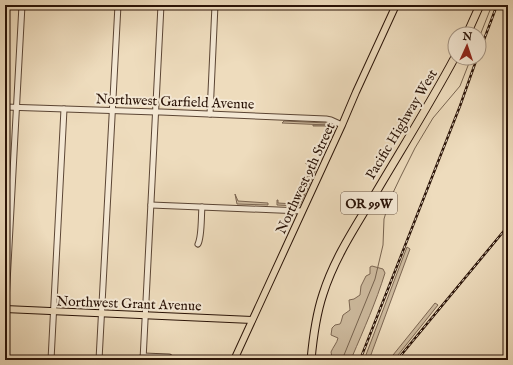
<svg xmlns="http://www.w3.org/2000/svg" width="513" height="365" viewBox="0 0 513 365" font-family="'IM FELL English',serif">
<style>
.green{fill:#cdba9e;stroke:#7c6652}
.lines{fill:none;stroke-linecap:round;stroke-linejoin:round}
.stream{stroke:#77634f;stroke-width:1}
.minor-casing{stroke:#5b4534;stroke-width:7}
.major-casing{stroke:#2a1307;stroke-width:8}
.highway-casing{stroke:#2a1307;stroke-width:9}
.minor{stroke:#f4e8d4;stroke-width:5}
.major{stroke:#eedcbd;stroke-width:6}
.highway{stroke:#eedcbd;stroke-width:7}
.rail-casing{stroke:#2a1307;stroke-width:2.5}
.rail{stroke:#f4e8d4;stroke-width:1;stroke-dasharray:3;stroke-linecap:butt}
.labels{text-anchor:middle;stroke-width:4;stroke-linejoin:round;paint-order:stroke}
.shield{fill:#f4e8d4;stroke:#675344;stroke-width:1}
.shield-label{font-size:13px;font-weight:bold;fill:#2a1307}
.street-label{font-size:14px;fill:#2a1307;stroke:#f4e8d4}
</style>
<rect width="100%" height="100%" fill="#eedcbd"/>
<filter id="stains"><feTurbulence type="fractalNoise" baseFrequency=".005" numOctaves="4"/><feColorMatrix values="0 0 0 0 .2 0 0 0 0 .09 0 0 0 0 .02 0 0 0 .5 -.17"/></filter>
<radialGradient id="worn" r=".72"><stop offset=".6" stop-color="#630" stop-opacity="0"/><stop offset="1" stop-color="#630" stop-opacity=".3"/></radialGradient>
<g class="green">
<path d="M284 121 327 123 333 125V127L327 125 282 123Z"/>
<path d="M313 125H327L332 128 325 144 327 130H328V127H326L325 126H313Z"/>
<path d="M306 163H310L315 166 296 206 277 205V200H278V203L294 204 295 201 297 202 302 192 299 191 300 190 302 191 308 178 306 177H308L310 167H309V164H306Z"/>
<path d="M316 166V169L300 205 298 207H297Z"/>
<path d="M235 194 238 201 268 203V205L237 204Z"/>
<path d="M407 247 410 249 369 360H364Z"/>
<path d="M372 266 383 269 385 273C376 302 364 329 352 357L347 359 346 360H331L332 357 331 352C333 347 337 343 338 338L331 335 332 328 335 325 340 324 341 322 343 315 350 310 349 300 354 299 360 295 361 286 366 276 370 274V267Z"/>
<path d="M435 303 438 305 394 360H389Z"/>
</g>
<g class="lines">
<g class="stream">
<path d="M479 38 492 5"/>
<path d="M342 360 375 279 383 245 384 219 390 199 400 178 415 148 433 118 460 86 471 58"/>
</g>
<g class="minor-casing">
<g id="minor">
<path d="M5 107 156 112H161L326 119 331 120 342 125"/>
<path d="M210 114 215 5"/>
<path d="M151 205 302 211"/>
<path d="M198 244C202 236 201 216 202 207"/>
<path d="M5 320 22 5"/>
<path d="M143 356 169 357"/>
<path d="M51 360 64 109"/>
<path d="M99 360 118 5"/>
<path d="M143 360 161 5"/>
</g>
</g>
<g class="major-casing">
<g id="major">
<path d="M5 309 252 320"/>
<path d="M234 360 342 125 356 92 396 5"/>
</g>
</g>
<g class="highway-casing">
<g id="highway">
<path d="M467 34 480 5"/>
<path d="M311 360C313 338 316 315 323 294 335 256 358 223 378 189 404 145 431 102 455 57"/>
</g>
</g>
<use href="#minor" class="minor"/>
<use href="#major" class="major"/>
<use href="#highway" class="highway"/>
<g class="rail-casing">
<g id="rail">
<path d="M505 5 508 19"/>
<path d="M479 53 497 5"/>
<path d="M360 360 460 106 477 58"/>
<path d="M397 360 508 226"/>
</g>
</g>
<use href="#rail" class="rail"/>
</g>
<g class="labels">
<rect class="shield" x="341" y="192" width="56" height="22" rx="3"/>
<g class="shield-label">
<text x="369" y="208">OR 99W</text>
</g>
<g class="street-label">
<text transform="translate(175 101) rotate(2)" y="5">Northwest Garfield Avenue</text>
<text transform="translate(401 124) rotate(-59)" y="5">Pacific Highway West</text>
<text transform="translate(305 178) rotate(-65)" y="5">Northwest 9th Street</text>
<text transform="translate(129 303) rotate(2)" y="5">Northwest Grant Avenue</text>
</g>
</g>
<rect width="513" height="365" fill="none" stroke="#eedcbd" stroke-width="20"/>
<rect x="6" y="6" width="501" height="353" fill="none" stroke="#2a1307" stroke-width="2"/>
<rect x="10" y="10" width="493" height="345" fill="none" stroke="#2a1307"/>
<g transform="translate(467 46) rotate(3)"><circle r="19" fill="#f4e8d4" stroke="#a39382"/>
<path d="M0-3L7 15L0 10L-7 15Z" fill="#8f2418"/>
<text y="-6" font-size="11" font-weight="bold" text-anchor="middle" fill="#2a1307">N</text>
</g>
<rect width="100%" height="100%" filter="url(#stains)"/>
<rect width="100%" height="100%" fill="url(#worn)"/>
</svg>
